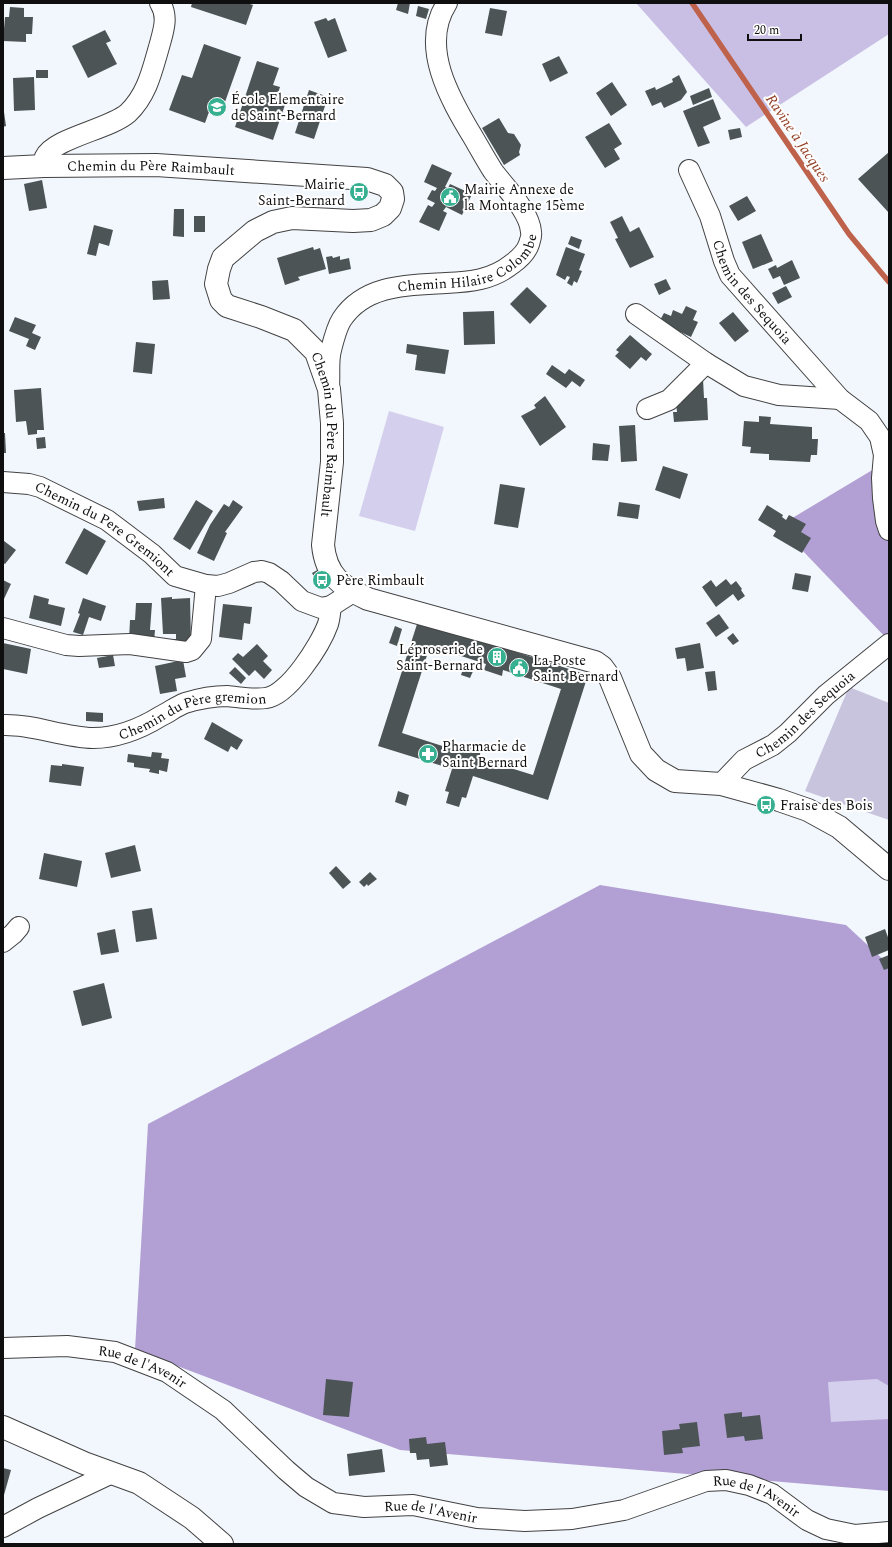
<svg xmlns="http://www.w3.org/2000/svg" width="892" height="1547" viewBox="0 0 892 1547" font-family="Spectral,serif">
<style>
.green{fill:#c9bfe5}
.forest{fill:#b2a0d4}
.cemetery{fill:#c8c4de}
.pitch{fill:#d4cfed}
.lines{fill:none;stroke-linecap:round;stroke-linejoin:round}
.stream{stroke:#be624b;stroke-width:5.5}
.building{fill:#4c5456;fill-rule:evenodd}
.minor-casing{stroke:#424242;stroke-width:22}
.tertiary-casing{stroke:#424242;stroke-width:24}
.minor{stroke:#fff;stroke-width:20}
.tertiary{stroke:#fff;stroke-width:22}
.labels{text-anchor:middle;stroke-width:4;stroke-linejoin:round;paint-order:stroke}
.poi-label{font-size:14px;fill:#0f0f0f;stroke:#fff;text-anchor:start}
.street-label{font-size:14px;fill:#0f0f0f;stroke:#fff}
.water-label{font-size:15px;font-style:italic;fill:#933f25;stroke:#fff}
</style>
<rect width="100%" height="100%" fill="#f2f7fd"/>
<path class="green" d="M636 3H889V34L746 127Z"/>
<g class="forest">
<path d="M889 460V641L779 526Z"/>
<path d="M600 885 846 925 889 965V1491L400 1450 135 1350 148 1124Z"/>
</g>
<path class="cemetery" d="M849 687 889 703V820L805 791Z"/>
<g class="pitch">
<path d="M389 411 444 427 415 531 359 516Z"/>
<path d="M877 1379 889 1386V1419L831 1422 828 1382Z"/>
</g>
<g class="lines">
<path class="stream" d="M692 3 849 234 889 282"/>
</g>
<g class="building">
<path d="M192 3H247L253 5 246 25 191 7Z"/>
<path d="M398 3H410L408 14 396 10Z"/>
<path d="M418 6 429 9 426 19 416 16Z"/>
<path d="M10 7 24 8V17H33L32 34H26V42L3 41 5 17H9Z"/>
<path d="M490 8 507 11 502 36 485 33Z"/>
<path d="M326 18 328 21 335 18 347 51 328 58 314 22Z"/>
<path d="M105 30 111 41 106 43 117 64 88 78 72 46Z"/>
<path d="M204 44 241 57 225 102 214 98 205 123 169 110 182 75 192 78Z"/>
<path d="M559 56 568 73 550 82 542 64Z"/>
<path d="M257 61 279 68 273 85 280 87 277 96 287 99 273 140 235 127Z"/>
<rect x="36" y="70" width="12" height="8"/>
<path d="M679 75 687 92 681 100 664 108 661 102 652 106 645 91 655 87 656 90 673 82 672 79Z"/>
<path d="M34 77 35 110 14 111 13 78Z"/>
<path d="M612 82 627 105 611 116 596 93Z"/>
<path d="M709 88 712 97 693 105 690 96Z"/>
<path d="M309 90 328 97 314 139 295 133Z"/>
<path d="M713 99 721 119 703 127 710 143 698 147 683 111Z"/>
<path d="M4 112 6 126 3 127V113Z"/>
<path d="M499 118 508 133 514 134 521 145 519 152 520 155 504 165 482 128Z"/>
<path d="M609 123 622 144 614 149 620 159 605 168 585 137Z"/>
<path d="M740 128 742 137 730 140 728 130Z"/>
<path d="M889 152V213L858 179Z"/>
<path d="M432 164 452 173 445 187 448 188 450 184 472 194 462 215 446 207 443 211 447 213 439 231 419 222 428 205 432 207 435 203 427 199 432 190 435 191 437 188 424 182Z"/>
<path d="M42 180 47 208 29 211 24 184Z"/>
<path d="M353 185 365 186 364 195 352 194Z"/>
<path d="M747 196 756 211 738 221 729 206Z"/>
<path d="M174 209H184V237L173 236Z"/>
<rect x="194" y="216" width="11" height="16"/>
<path d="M622 216 630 232 639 227 654 257 630 268 615 239 618 238 610 222Z"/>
<path d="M94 225 113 230 109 246 99 243 96 256 87 254Z"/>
<path d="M761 234 773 261 753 269 742 242Z"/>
<path d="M571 236 582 240 579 249 568 244Z"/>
<path d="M313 247 314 250 320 248 326 269 298 277 300 280 285 285 277 258Z"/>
<path d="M566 247 585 254 579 270 582 271 577 283 574 281 572 286 567 283 570 277 567 276 565 280 556 275Z"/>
<path d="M332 256 333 258 340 256V260L349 258 351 269 329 274 326 257Z"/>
<path d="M792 260 800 278 784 285 780 276 773 279 768 269 776 265 777 268Z"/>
<path d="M666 279 671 289 659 295 654 284Z"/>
<path d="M168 280 170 299 153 300 152 281Z"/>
<path d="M786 286 792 297 778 304 772 293Z"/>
<path d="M527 287 547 306 530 324 510 304Z"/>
<path d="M686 306 697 311 693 320 698 322 691 337 659 322 664 313 671 316 673 310 682 314Z"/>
<path d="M494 311 495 344 464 345 463 312Z"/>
<path d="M733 312 749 331 735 342 719 323Z"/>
<path d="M15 317 36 325 32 333 41 337 35 350 26 346 29 339 9 331Z"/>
<path d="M630 335 652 354 646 361 641 357 630 369 615 356 619 352 616 350Z"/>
<path d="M136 342 155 344 152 374 133 372Z"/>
<path d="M407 344 449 350 445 374 415 370 417 355 406 353Z"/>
<path d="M552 365 565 374 569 369 585 380 580 387 572 381 566 388 546 374Z"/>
<path d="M703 379 704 398H707L708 420 674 422 673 412H677L676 404H681L680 396Z"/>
<path d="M41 388 44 430H37V434L28 435 26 421 16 422 14 390Z"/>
<path d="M545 396 566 427 540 446 521 416 536 408 534 405Z"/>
<path d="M759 416 771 417 770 424 812 427V439H818L817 455H811L810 462 769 460V454L750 453 751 447 742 446 744 421 759 422Z"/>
<path d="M635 425 637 461 621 462 619 426Z"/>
<path d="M3 433H5L6 453H3Z"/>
<path d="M45 437 46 448 37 449 36 438Z"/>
<path d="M593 443 610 445 608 461 592 460Z"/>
<path d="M663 466 688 474 680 499 655 490Z"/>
<path d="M500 484 525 488 518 528 494 524Z"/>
<path d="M164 498 165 508 139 511 137 501Z"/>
<path d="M196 500 213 511 190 550 173 539Z"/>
<path d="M233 500 243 507 225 532 227 533 214 561 197 553 210 525 224 504 229 507Z"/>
<path d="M619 502 640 505 638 519 617 516Z"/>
<path d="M767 505 783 515 782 517 786 520 789 515 806 524 801 532 811 538 802 553 773 536 776 531 758 520Z"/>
<path d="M84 528 106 541 87 575 65 563Z"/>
<path d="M4 541 16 550 5 564 3 563V543Z"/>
<path d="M321 568 328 582 319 586 312 573Z"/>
<path d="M795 573 811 576 808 592 792 589Z"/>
<path d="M726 579 731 585 736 581 742 589 741 590 745 596 738 601 733 594 716 607 702 587 711 580 716 587Z"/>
<path d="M3 580 11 584 3 601Z"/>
<path d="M34 595 49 599 48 604 65 608 61 626 29 618Z"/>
<path d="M172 597V599L190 598 191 642 173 645V639H176V634H163L161 598Z"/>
<path d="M83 598 106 606 101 621 89 617 83 635 73 632 80 614 78 613Z"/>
<path d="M136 603H152L150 630H155L154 642 129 640 130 620H135Z"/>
<path d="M223 604 252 607 250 624 244 623 242 640 219 637Z"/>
<path d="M719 614 729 628 716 637 706 623Z"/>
<path d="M418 621 588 675 548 800 473 776 466 798 462 797 459 807 446 803 449 792 445 791 452 769 378 746ZM430 646 486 664 484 670 502 676 503 670 561 689 533 775 479 758 481 750 460 743 458 751 402 733Z"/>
<path d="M395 626 402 629 397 646 389 643Z"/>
<path d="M733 633 739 641 733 645 727 638Z"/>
<path d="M3 643 31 649 27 674 3 669Z"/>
<path d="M700 643 704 668 687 671 685 658 677 659 675 648Z"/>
<path d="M257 644 268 656 263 661 272 670 264 679 255 670 249 676 232 659 238 653 243 657Z"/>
<path d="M113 655 115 666 99 668 97 658Z"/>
<path d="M183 660 186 677 175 679 177 691 160 694 155 666Z"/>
<path d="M464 666 474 669 470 678 461 675Z"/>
<path d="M235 667 246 678 241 684 229 673Z"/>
<path d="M715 671 717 690 708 691 705 672Z"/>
<path d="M86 712 103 713V722L86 721Z"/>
<path d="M212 722 243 740 237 750 231 746 228 752 204 739Z"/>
<path d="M152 752 162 753 161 758 169 759 167 772 159 770V774L149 772 150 769 134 767V763L127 762 128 754 151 757Z"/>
<path d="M62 764 84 767 81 786 49 782 51 765 62 766Z"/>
<path d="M398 791 409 795 406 806 395 802Z"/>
<path d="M135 845 141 871 111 878 105 853Z"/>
<path d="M44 853 82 861 77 887 39 879Z"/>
<path d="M336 866 351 882 343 889 329 873Z"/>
<path d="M370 872 377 879 368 886 367 884 364 887 359 882Z"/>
<path d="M152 908 157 939 136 942 132 911Z"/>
<path d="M115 929 119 952 101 955 97 933Z"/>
<path d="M885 929 889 940V950L872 957 865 937Z"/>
<path d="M889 955V968L884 970 879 959Z"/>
<path d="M104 983 112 1018 82 1026 73 991Z"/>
<path d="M326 1379 353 1382 349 1417 323 1415Z"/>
<path d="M742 1412V1417L760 1415 763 1439 745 1441 744 1436 727 1438 724 1414Z"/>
<path d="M697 1422 700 1446 682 1448 683 1453 664 1455 662 1431 680 1429 679 1424Z"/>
<path d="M426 1437 427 1444 445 1442 448 1465 430 1467 429 1459 417 1460 416 1453H410L409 1439Z"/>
<path d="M382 1449 385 1472 349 1476 347 1454Z"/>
<path d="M3 1468 11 1470 4 1495 3 1494Z"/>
</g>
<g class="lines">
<g class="minor-casing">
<g id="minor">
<path d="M44 166C44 163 44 160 45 157 54 138 110 129 128 113 147 95 152 71 159 47 163 32 169 17 160 3"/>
<path id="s1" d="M689 170 710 216 724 261 730 275 840 399 869 421 880 437 884 455 882 478 883 498 886 521 889 530"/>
<path d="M636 314 706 363 744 386 779 395 840 399"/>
<path id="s2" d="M329 386C330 374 328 361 331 350 333 342 338 325 342 319 365 284 409 285 446 283 470 282 492 280 512 264 519 259 526 253 529 244 530 240 532 236 531 232 530 212 505 187 493 171 486 160 480 149 473 137 450 99 419 46 447 3"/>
<path d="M647 409 669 400 706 363"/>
<path id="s3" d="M3 482 29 484 40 487 107 520 152 554 175 576 206 585 218 586 229 583 254 572 262 571 269 573 281 581 302 601 321 608 331 606 353 592"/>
<path d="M3 628 66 645 79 646 130 644 186 652 192 650 201 639 206 585"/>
<path id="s4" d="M3 725C33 724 62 737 93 738 118 738 140 729 161 716 169 712 177 706 185 703 198 699 213 696 227 696 239 697 253 700 266 698 288 696 321 644 328 624 330 618 330 612 331 606"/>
<path id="s5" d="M721 784 744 760 773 745 788 733 826 695 889 644"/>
<path d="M3 942 13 934 19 927"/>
<path id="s6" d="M3 1348 67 1346 115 1352 167 1372 223 1410 286 1470 306 1487 333 1503 364 1507 413 1505 477 1518 525 1521 572 1519 624 1510 706 1481 726 1480 749 1485 772 1494 807 1520 826 1529 855 1535 889 1532"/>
<path d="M3 1527 38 1508 112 1473"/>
</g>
</g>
<g class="tertiary-casing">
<g id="tertiary">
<path id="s7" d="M3 168 44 166 156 165 367 179 385 185 392 192 393 199 390 208 383 215 371 220 353 221 292 218 273 222 255 231 223 258 219 269 216 284 221 300 227 306 261 317 294 330 316 352 329 389 332 423V462L323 545C326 576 342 587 368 599L595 662 602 667 610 678 641 754 656 770 675 781 721 784 779 800 808 810 839 827 889 869"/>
<path d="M3 1427 84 1463 139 1483 192 1518 222 1544"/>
</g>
</g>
<use href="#minor" class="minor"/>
<use href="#tertiary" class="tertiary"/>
</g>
<defs>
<g id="school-disc" transform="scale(1)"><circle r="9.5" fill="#36b091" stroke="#fff"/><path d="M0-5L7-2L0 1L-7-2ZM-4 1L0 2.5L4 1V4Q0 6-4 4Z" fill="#fff"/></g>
<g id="bus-disc" transform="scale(1)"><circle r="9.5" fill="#36b091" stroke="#fff"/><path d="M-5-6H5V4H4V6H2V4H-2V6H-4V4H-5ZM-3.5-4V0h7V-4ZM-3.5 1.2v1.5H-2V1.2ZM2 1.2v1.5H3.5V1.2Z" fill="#fff"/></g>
<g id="civic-disc" transform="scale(1)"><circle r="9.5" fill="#36b091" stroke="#fff"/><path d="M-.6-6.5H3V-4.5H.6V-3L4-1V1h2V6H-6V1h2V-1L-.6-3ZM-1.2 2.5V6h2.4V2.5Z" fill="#fff"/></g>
<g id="building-disc" transform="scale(1)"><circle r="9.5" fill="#36b091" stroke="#fff"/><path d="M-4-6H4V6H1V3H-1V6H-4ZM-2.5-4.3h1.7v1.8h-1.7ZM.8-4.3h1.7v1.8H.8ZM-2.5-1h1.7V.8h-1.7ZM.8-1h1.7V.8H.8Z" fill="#fff"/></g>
<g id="pharmacy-disc" transform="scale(1)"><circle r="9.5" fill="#36b091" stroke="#fff"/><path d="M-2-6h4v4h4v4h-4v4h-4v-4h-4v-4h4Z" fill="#fff"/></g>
</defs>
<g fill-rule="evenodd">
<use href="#school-disc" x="217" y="107"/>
<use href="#bus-disc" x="359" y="192"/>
<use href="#civic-disc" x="450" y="197"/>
<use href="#bus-disc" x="322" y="580"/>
<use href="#building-disc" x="497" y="657"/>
<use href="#civic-disc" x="519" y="668"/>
<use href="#pharmacy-disc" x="428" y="754"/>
<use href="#bus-disc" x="766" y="805"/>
</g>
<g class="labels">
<g class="poi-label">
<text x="231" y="104">École Elementaire<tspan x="231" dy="16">de Saint-Bernard</tspan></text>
<text x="345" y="189" text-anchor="end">Mairie<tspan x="345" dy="16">Saint-Bernard</tspan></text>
<text x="464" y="194">Mairie Annexe de<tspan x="464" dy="16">la Montagne 15ème</tspan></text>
<text x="336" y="585">Père Rimbault</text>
<text x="483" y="654" text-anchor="end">Léproserie de<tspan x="483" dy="16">Saint-Bernard</tspan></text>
<text x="533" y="665">La Poste<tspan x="533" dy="16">Saint Bernard</tspan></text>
<text x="442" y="751">Pharmacie de<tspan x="442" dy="16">Saint Bernard</tspan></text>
<text x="780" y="810">Fraise des Bois</text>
</g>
<g class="street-label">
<text dy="5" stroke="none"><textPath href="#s7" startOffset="148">Chemin du Père Raimbault</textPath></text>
<text dy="5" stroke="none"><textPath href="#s2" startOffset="213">Chemin Hilaire Colombe</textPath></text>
<text dy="5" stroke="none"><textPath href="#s1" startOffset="139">Chemin des Sequoia</textPath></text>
<text dy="5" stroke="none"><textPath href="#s7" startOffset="832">Chemin du Père Raimbault</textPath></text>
<text dy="5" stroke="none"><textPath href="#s3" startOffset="115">Chemin du Pere Gremiont</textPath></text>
<text dy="5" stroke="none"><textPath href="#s5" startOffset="110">Chemin des Sequoia</textPath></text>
<text dy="5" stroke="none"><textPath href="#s4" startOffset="195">Chemin du Père gremion</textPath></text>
<text dy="5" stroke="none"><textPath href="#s6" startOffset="143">Rue de l'Avenir</textPath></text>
<text dy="5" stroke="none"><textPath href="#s6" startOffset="815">Rue de l'Avenir</textPath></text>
<text dy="5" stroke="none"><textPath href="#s6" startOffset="479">Rue de l'Avenir</textPath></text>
</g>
<g class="water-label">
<text transform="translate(798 138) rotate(56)" y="5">Ravine à Jacques</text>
</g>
</g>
<rect width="892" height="1547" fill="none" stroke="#0f0f0f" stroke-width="8"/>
<path d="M748 34v6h53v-6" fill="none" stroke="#0f0f0f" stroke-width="2"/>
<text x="754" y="34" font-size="12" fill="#0f0f0f" stroke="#ffffff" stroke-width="3" paint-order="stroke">20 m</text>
</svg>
